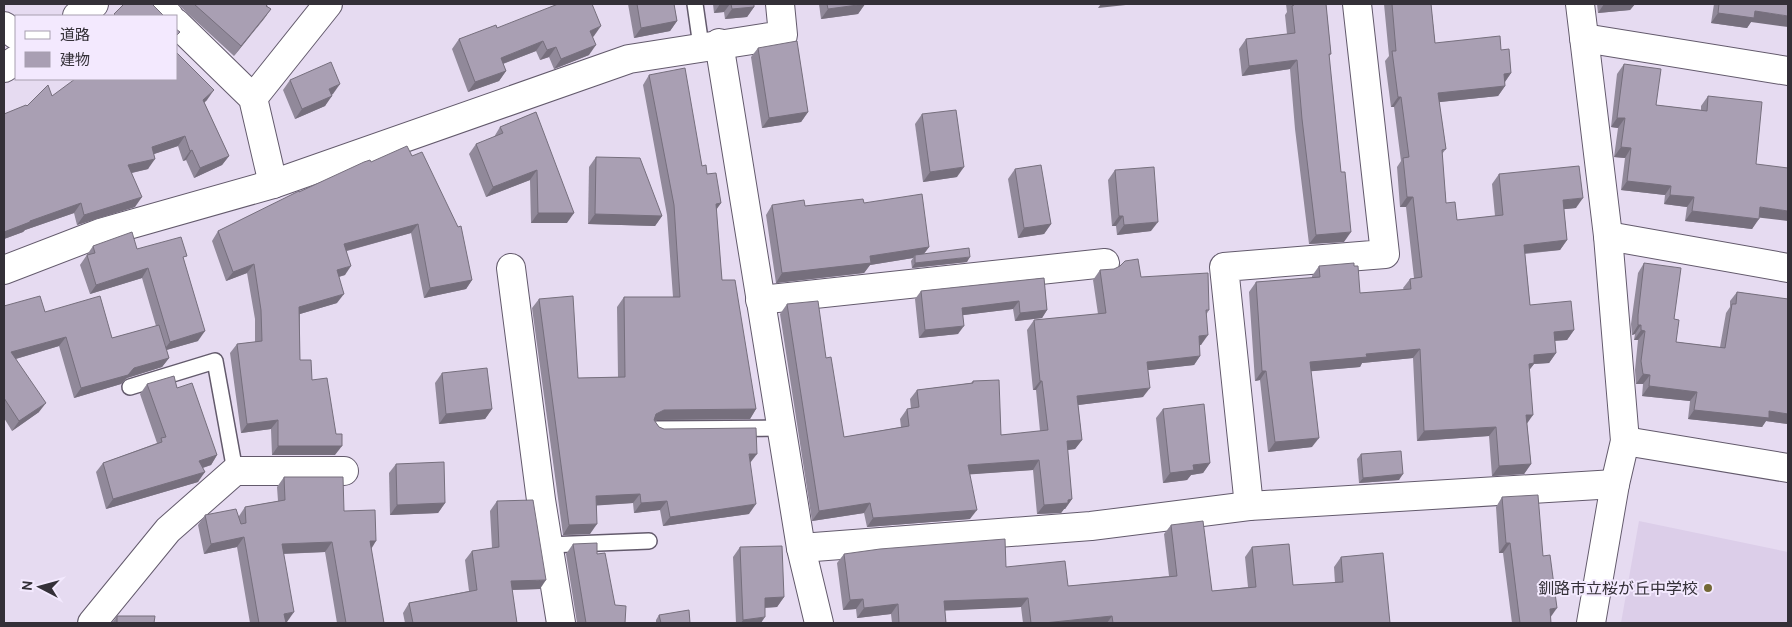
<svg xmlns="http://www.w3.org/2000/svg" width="1792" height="627" viewBox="0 0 1792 627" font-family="Cabin,'Noto Sans JP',sans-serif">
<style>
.built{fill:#dccee9}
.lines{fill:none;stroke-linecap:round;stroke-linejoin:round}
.lane-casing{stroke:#635a6c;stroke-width:18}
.street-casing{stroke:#635a6c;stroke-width:30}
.lane{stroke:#fff;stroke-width:15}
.street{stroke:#fff;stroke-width:28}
.wall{fill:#91899a}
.shaded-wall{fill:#766f7d}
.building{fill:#a99fb3;stroke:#766f7d}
.poi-dot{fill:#736835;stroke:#f3e9fe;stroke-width:2}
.labels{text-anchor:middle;stroke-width:4;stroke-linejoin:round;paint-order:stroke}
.poi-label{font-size:16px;fill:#343038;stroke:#f3e9fe;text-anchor:end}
</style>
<rect width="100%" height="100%" fill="#e6dbf1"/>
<path class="built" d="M1639 521 1788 552V623H1621Z"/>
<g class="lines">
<g class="lane-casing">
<g id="lane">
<path d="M695 4 701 46"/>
<path d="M130 387 215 361 235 471"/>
<path d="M657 429 782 428"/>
<path d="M548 545 649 541"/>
</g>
</g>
<g class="street-casing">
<g id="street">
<path d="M157 4 169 16"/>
<path d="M1580 4 1608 236 1625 441 1615 484 1591 623"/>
<path d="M77 16 94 4"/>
<path d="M176 23 253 98 273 184"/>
<path d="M4 26 16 35"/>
<path d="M1584 38 1788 71"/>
<path d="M719 43 801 548 819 623"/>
<path d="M4 68 16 60"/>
<path d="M253 98 328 4"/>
<path d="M1608 236 1788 268"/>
<path d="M511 268 541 500 561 623"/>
<path d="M4 270 100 233 273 184 629 59 783 35 780 4"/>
<path d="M760 300 1105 263"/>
<path d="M1625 441 1788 468"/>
<path d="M1249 506 1224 267 1385 254 1357 4"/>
<path d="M801 548 1091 526 1249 506 1615 484"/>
<path d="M92 623 168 530 235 471H344"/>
</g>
</g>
<use href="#lane" class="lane"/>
<use href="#street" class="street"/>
</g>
<g class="wall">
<path d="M178 4H268L267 6 271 9 234 56 183 9Z"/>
<path d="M628 4H674L677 21 670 31 634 38Z"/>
<path d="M713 4H754V7L747 17 725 19 724 12 714 13Z"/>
<path d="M819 4H865L858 14 821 19Z"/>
<path d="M1286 4H1326L1331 54 1329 56 1344 242 1309 244 1295 129 1290 69 1242 76 1239 49 1246 39 1287 34 1285 15 1287 12Z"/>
<path d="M1384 4H1431L1435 43 1501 50 1511 73 1505 82V86L1498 96 1439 102 1446 149 1442 154 1446 203 1457 220 1495 216 1492 184 1499 174 1576 208 1564 209 1567 240 1560 250 1525 254 1530 305 1574 330 1567 340 1555 341 1556 353 1549 363 1534 364 1529 370 1527 423 1531 464 1524 474 1492 476 1489 436 1417 441 1413 358 1362 363 1360 367 1311 371 1312 447 1268 452 1260 380 1255 381 1249 292 1256 282 1312 278V276L1319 266 1360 293 1404 290 1403 288 1410 279 1414 278 1406 207H1400L1397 167 1401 161 1394 107H1391L1385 61 1389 56Z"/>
<path d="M1597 4H1635L1630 10 1598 13Z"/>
<path d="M1714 4H1788L1751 22 1747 28 1711 23Z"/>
<path d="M497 28 594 36 593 37 589 55 554 69 549 57 540 60 536 51 503 64 506 71 499 81 468 92 452 49 459 39Z"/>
<path d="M758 48 808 112 801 122 762 128 751 57Z"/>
<path d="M1624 64 1656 105 1701 110V106L1708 96 1756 164 1759 217 1752 229 1685 221 1687 207 1664 204 1665 195 1621 190 1625 158 1614 157 1618 128 1611 127 1617 74Z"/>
<path d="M649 75 702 166 721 203 716 209 722 280 756 409 750 419 657 420 655 421 659 427 750 463 749 514 663 526 660 510 634 513 633 503 597 505 590 534 563 535 532 308 539 299 578 378 618 377 617 307 624 297H673L667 215 643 85Z"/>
<path d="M290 80 333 94 331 95 325 106 295 119 283 90Z"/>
<path d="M52 96 207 100 204 102 229 156 222 165 194 178 186 160 183 161 178 146 154 154 148 169 132 173 135 207 77 225 74 213 25 230 23 232 4 239V114L27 106Z"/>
<path d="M536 112 567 223H531L530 180 486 197 469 154 476 144 494 137 500 127Z"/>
<path d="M922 114 957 177 923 182 915 124Z"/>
<path d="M596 157 662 216 655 226 588 224 589 167Z"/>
<path d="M371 162 472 280 466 289 424 298 411 233 347 251 345 275 339 277 337 303 300 314V360L312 380 335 455H272L271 429 241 433 230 353 237 344 255 342V319L247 273 226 281 212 241 218 231 299 192Z"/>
<path d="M1015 169 1051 224 1044 234 1018 238 1008 179Z"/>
<path d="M1115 170 1151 231 1117 235 1116 226H1112L1108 180Z"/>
<path d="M864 203 929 247 924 254 967 262 912 268 911 261 913 258 870 265 864 273 776 283 766 215 772 205 805 206Z"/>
<path d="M93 246 137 249 184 260 198 341 166 350 169 358 162 367 127 378 121 384 74 398 59 346 16 359 39 412 12 431 4 418V306L45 312 112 338 156 326 142 278 90 294 80 265Z"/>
<path d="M1644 263 1674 319 1676 342 1720 347 1726 313 1730 307V301L1737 292 1788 299V424L1766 421 1762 427 1688 419 1690 401 1642 396 1643 384H1636L1635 370 1638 340H1634L1635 334 1632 335 1631 324 1638 273Z"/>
<path d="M1100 270 1141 277 1209 310 1206 315 1201 345H1199L1200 356 1194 365 1148 370 1143 397 1078 405 1082 440 1075 449 1067 450 1072 499 1065 509H1064L1061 513 1037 514 1033 470 970 474V519L867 527 864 513 812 521 780 314 787 304 826 358 844 437 901 427 900 419 907 409H911L910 399 917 390 971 383 973 381 1001 435 1040 431 1036 390H1033L1027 330 1034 320 1098 314 1093 280Z"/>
<path d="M1044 278 1047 310 1042 318 1015 321 1013 309 963 315 958 334 919 338 915 299 921 291Z"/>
<path d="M442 373 492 409 485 419 439 424 435 383Z"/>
<path d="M147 384 177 388 217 455 211 465 203 468 198 482 106 509 96 472 103 463 157 443 140 394Z"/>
<path d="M1163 409 1210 463 1203 473 1191 475 1187 480 1163 483 1156 418Z"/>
<path d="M1361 454 1399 480 1359 483 1357 459Z"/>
<path d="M396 464 445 503 438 513 390 515 389 473Z"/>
<path d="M284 477 344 511 371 548 384 623H337L325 552 284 554 287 622 286 623H250L237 547 204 554 198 525 205 515 239 516 245 507 278 501 277 487Z"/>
<path d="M1502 497 1543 556 1551 623H1512L1503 553H1499L1496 507Z"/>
<path d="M497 501 540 589 512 590 517 623H405L403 613 409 603 469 591 465 560 472 551 492 548 490 511Z"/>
<path d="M1171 525 1212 591 1248 587 1245 557 1252 547 1293 585 1335 583 1334 567 1341 557 1390 623H1023L1021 607 945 610 946 623H892L891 614 857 618 856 609 843 610 837 563 844 554 1006 567 1068 586 1169 576 1164 534Z"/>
<path d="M573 544 597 554 615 605 625 623H577L566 554Z"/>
<path d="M740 547 784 597 777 607 765 608 761 623H736L733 557Z"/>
<path d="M659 615 690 623H656V620Z"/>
<path d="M117 616 154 623H112Z"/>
</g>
<g class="shaded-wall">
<path d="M720 4H730L724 12 714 13Z"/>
<path d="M865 4 858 14 821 19 828 9Z"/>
<path d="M1101 4H1135L1098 8Z"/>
<path d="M1604 4H1635L1630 10 1598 13Z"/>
<path d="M754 7 747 17 725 19 732 9Z"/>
<path d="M271 9 264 19 234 56 241 46Z"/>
<path d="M1755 11 1788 16V27L1751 22 1747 28 1711 23 1718 13Z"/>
<path d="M677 21 670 31 634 38 641 28Z"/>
<path d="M601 26 594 36 583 41 590 31Z"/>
<path d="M543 41 536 51 494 67 501 58Z"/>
<path d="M596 45 589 55 554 69 561 59Z"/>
<path d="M556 47 549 57 540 60 547 50Z"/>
<path d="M1297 60 1290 69 1242 76 1249 66Z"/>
<path d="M506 71 499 81 468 92 475 82Z"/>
<path d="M1511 73 1504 83V74Z"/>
<path d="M340 84 333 94 322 99 329 89Z"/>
<path d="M1505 86 1498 96 1431 103 1438 93Z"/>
<path d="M214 90 207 100 197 110 203 100Z"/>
<path d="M332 96 325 106 295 119 302 109Z"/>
<path d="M1398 97H1401L1394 107H1391Z"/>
<path d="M808 112 801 122 762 128 769 118Z"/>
<path d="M1617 118H1625L1618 128 1611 127Z"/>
<path d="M185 136 178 146 145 157 152 147Z"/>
<path d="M1621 147 1631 148 1625 158 1614 157Z"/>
<path d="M192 150 186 160 183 161 190 151Z"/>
<path d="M229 156 222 165 194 178 200 168Z"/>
<path d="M155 159 148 169 122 175 128 165Z"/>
<path d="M964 167 957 177 923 182 930 172Z"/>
<path d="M537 170 530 180 486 197 493 187Z"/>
<path d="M1627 181 1671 186 1665 195 1621 190Z"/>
<path d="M1670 195 1694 197 1687 207 1664 204Z"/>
<path d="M142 197 135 207 77 225 84 215Z"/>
<path d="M1407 197H1413L1406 207H1400Z"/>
<path d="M1583 198 1576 208 1556 210 1563 200Z"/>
<path d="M81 203 74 213 25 230 23 232 4 239V232L30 221Z"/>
<path d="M721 203 714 213 716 204Z"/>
<path d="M1760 207 1788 211V221L1754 217Z"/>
<path d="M1692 211 1759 219 1752 229 1685 221Z"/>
<path d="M538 213H574L567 223H531Z"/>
<path d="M595 214 662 216 655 226 588 224Z"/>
<path d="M1119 216H1123L1116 226H1112Z"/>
<path d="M1158 222 1151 231 1117 235 1124 225Z"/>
<path d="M418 224 411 233 338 253 344 244Z"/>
<path d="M1051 224 1044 234 1018 238 1024 228Z"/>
<path d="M1351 232 1344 242 1309 244 1316 235Z"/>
<path d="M1567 240 1560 250 1517 254 1524 245Z"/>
<path d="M929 247 922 256 915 255 913 258 870 265 864 273 776 283 782 273 870 256Z"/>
<path d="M970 257 967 262 912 268 915 263Z"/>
<path d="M254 264 247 273 226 281 233 272Z"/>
<path d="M351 266 345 275 330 279 337 270Z"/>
<path d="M148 268 142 278 90 294 96 285Z"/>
<path d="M472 280 466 289 424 298 430 288Z"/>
<path d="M344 294 337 303 293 316 299 307Z"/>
<path d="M1019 301 1013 309 956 316 962 308Z"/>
<path d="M1047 310 1042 318 1015 321 1020 313Z"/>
<path d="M1638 325H1641L1635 334 1632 335Z"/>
<path d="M964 326 958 334 919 338 925 330Z"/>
<path d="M1574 330 1567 340 1547 341 1554 332Z"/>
<path d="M1641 330 1645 331 1638 340H1634Z"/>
<path d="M205 331 198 341 163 351 170 342Z"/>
<path d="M1208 335 1201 345 1192 346 1199 336Z"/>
<path d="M66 337 59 346 5 362 11 352Z"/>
<path d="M1420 349 1413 358 1362 363 1360 367 1303 372 1310 362 1366 354Z"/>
<path d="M1556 353 1549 363 1534 364 1527 373H1522L1534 355Z"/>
<path d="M1200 356 1194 365 1140 371 1147 362Z"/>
<path d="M169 358 162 367 127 378 121 384 74 398 81 388 134 368Z"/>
<path d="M1262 371H1266L1260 380 1255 381Z"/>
<path d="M1643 374 1650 375 1643 384H1636Z"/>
<path d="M1040 381H1042L1036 390H1033Z"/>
<path d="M1649 386 1697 392 1690 401 1642 396Z"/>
<path d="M1150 388 1143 397 1070 406 1077 396Z"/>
<path d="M46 403 39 412 12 431 19 421Z"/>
<path d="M492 409 485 419 439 424 446 414Z"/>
<path d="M756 409 750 419 657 420 649 424 656 414 664 410Z"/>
<path d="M1694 410 1769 411 1788 414V424L1766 421 1762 427 1688 419Z"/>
<path d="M1526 415H1533L1526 425Z"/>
<path d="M278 420 271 429 241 433 247 424Z"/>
<path d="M1496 427 1489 436 1417 441 1424 431Z"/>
<path d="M1319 438 1312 447 1268 452 1275 442Z"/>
<path d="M1082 440 1075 449 1060 451 1067 441Z"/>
<path d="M278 446H342L335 455H272Z"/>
<path d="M749 454H757L750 463Z"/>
<path d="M217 455 211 465 192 471 199 461Z"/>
<path d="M1039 460 1033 470 962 475 968 465Z"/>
<path d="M1210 463 1203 473 1191 475 1187 480 1163 483 1170 473 1193 465Z"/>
<path d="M1531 464 1524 474 1492 476 1499 466Z"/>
<path d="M205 472 198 482 106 509 113 499Z"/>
<path d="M1403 474 1399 480 1359 483 1363 478Z"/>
<path d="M640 494 633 503 590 506 596 496Z"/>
<path d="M1072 499 1065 509H1064L1061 513 1037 514 1044 505Z"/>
<path d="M667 501 660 510 634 513 641 503Z"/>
<path d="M445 503 438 513 390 515 397 505Z"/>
<path d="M870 503 864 513 812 521 819 511Z"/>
<path d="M756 504 749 514 663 526 670 517Z"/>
<path d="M977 510 970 519 867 527 873 518Z"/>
<path d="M597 524 590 534 563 535 569 525Z"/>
<path d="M244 537 237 547 204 554 211 544Z"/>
<path d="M370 541H376L370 551Z"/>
<path d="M332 542 325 552 275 554 282 544Z"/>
<path d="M1506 543H1510L1503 553H1499Z"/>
<path d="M546 580 540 589 504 590 511 581Z"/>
<path d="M784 597 777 607 758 608 765 598Z"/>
<path d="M1028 598 1021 607 937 611 944 601Z"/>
<path d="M863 599 856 609 843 610 850 600Z"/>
<path d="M898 604 891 614 857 618 864 608Z"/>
<path d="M1557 608 1550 618V609Z"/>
<path d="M294 612 287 622 283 623 284 614Z"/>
<path d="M1112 616 1107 623H1044Z"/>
<path d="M765 617 761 623H741L743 620Z"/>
</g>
<g class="building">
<path d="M124 4H152L164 16H116L114 14Z"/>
<path d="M194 4H268L266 6 271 9 241 46Z"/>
<path d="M558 4H592L601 26 590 31 596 45 561 59 556 47 547 50 543 41 501 58 506 71 475 82 459 39 496 25 497 28Z"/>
<path d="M637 4H674L677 21 641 28Z"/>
<path d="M731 4H754V7L732 9Z"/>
<path d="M827 4H865L828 9Z"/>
<path d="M1294 4H1326L1331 54H1329L1341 172H1345L1351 232 1316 235 1302 119 1297 60 1249 66 1246 39 1295 33 1292 6 1294 5Z"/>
<path d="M1392 4H1431L1435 43 1500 36 1501 50 1509 49 1511 73 1504 74 1505 86 1438 93 1446 149 1442 150 1446 203 1455 202 1457 220 1503 215 1499 174 1579 166 1583 198 1563 200 1567 240 1524 245 1530 305 1571 301 1574 330 1554 332 1556 353 1534 355V363L1529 364 1533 415H1526L1531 464 1499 466 1496 427 1424 431 1420 349 1366 354 1367 357 1310 362 1319 438 1275 442 1266 371H1262L1256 282 1320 277 1319 266 1354 263V266H1358L1360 293 1411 289 1410 279 1422 277 1413 197H1407L1403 158 1409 157 1401 97H1398L1392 51H1396Z"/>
<path d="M1719 4H1788V16L1755 11 1754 18 1718 13Z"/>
<path d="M176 29 180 32 176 36Z"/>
<path d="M797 41 808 112 769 118 758 48Z"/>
<path d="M176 52 214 90 203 100 229 156 200 168 192 150 190 151 185 136 152 147 155 159 128 165 142 197 84 215 81 203 30 221V222L4 232V114L26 105 27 106 48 85 52 96 75 79H176Z"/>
<path d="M331 62 340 84 329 89 332 96 302 109 290 80Z"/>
<path d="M1624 64 1661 69 1656 105 1707 111 1708 96 1762 102 1756 164 1788 168V211L1760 207 1759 219 1692 211 1694 197 1670 195 1671 186 1627 181 1631 148 1621 147 1625 118H1617Z"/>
<path d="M685 68 702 166 706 165 707 174 716 173 721 203 716 204 722 280H735L756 409 664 410 656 414 654 420 659 427 664 429 756 428 757 454H749L756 504 670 517 667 501 641 503 640 494 596 496 597 524 569 525 539 299 573 296 578 378 625 377 624 297H680L674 205 649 75Z"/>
<path d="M956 110 964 167 930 172 922 114Z"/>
<path d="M536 112 574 213H538L537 170 493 187 476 144 503 133 500 127Z"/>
<path d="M407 146 412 156 422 152 458 227 461 226 472 280 430 288 418 224 344 244 351 266 337 270 344 294 299 307 300 360H311L312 380 327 378 336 434H342V446H278V420L247 424 237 344 262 341 261 310 254 264 233 272 218 231 299 191V192L364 162 370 160 371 162Z"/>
<path d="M596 157 640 158 662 216 595 214Z"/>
<path d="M1041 165 1051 224 1024 228 1015 169Z"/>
<path d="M1154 167 1158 222 1124 225 1123 216H1119L1115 170Z"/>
<path d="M922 194 929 247 870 256 871 263 782 273 772 205 804 200 805 206 863 199 864 203Z"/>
<path d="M132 232 137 249 181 237 187 256 183 257 205 331 170 342 148 268 96 285 87 255 95 253 93 246Z"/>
<path d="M969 248 970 257 915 263V255Z"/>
<path d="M1138 259 1141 277 1208 273 1209 310H1206L1208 335 1199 336 1200 356 1147 362 1150 388 1077 396 1082 440 1067 441 1072 499 1068 500V503L1044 505 1039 460 968 465 977 510 873 518 870 503 819 511 787 304 818 301 826 358 831 357 844 437 909 426 907 409 919 407 917 390 973 383V381L999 380 1001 435 1048 430 1042 381H1040L1034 320 1106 313 1100 270 1114 269 1120 266 1125 261Z"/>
<path d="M1644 263 1681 268 1674 319 1679 320 1676 342 1725 348 1732 304H1736L1737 292 1788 299V414L1769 411V418L1694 410 1697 392 1649 386 1650 375 1643 374 1641 361 1645 331 1641 330V325H1638V315Z"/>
<path d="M1044 278 1047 310 1020 313 1019 301 962 308 964 326 925 330 921 291Z"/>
<path d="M40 296 45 312 100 296 112 338 159 325 169 358 134 368 128 375 81 388 66 337 11 352 46 403 19 421 4 398V306Z"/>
<path d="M487 368 492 409 446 414 442 373Z"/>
<path d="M174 376 177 388 192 383 217 455 199 461 205 472 113 499 103 463 162 442 161 438 166 437 147 384Z"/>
<path d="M1204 404 1210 463 1193 465 1194 470 1170 473 1163 409Z"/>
<path d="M1401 451 1403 474 1363 478 1361 454Z"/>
<path d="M444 462 445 503 397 505 396 464Z"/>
<path d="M284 477H343L344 511 375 510 376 541H370L384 623H346L332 542 282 544 294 612 284 614 286 623H259L244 537 211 544 205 515 236 509 241 524 246 523 245 507 285 500Z"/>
<path d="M1538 495 1543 556 1550 555 1557 608 1550 609 1551 623H1520L1510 543H1506L1502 497Z"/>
<path d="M533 500 546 580 511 581 517 623H413L409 603 477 590 472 551 499 547 497 501Z"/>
<path d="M1203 521 1212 591 1256 587 1252 547 1289 544 1293 585 1343 582 1341 557 1383 553 1390 623H1113L1112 616 1044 623H1031L1028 598 944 601 946 623H899L898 604 864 608 863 599 850 600 844 554 880 549 1005 539 1006 567 1065 561 1068 586 1177 576 1171 525Z"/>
<path d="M597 543V554L605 553 615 605 626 606 625 623H586L573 544Z"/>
<path d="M782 546 784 597 765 598V617L743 620 740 547Z"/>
<path d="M689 610 690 623H661L659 615Z"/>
<path d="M117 616H155L154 623H117Z"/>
</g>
<circle class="poi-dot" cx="1708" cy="588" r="5"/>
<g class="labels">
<g class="poi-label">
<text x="1698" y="594">釧路市立桜が丘中学校</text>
</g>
</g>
<rect width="1792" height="627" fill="none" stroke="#343038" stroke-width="10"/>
<rect x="15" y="15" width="162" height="65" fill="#f3e9fe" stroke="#a79faf"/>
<rect x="25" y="31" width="25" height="8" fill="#ffffff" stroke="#a79faf"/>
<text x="60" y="40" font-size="15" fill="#343038">道路</text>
<rect x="25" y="52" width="25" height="15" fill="#a99fb3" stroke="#a79faf"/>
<text x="60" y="65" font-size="15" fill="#343038">建物</text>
<g transform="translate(40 587) rotate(276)" stroke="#f3e9fe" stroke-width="4" paint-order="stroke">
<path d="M0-4L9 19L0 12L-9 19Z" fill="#343038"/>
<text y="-8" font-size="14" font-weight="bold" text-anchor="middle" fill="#343038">N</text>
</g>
</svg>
